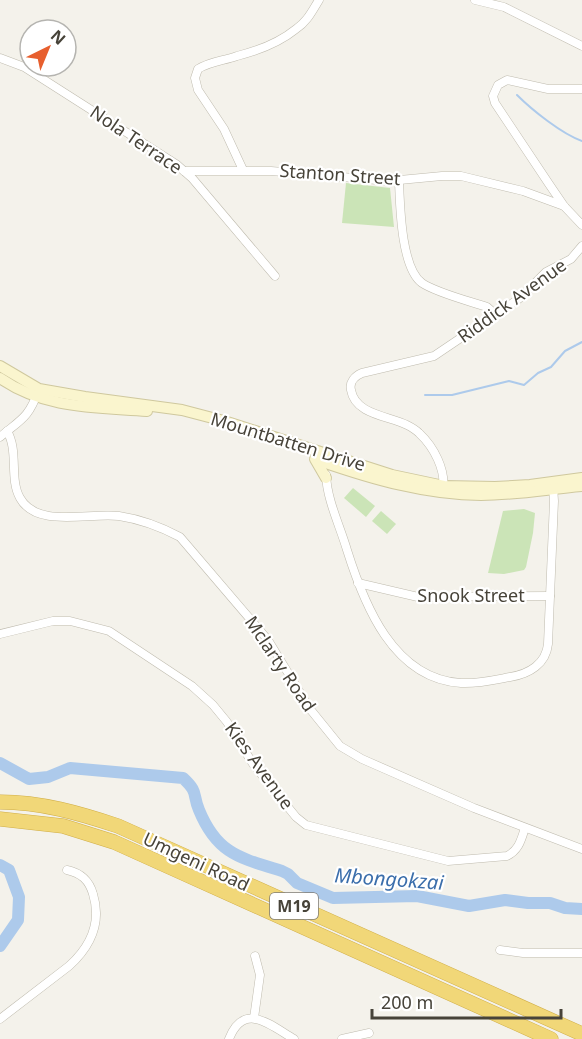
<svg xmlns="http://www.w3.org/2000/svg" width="582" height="1039" viewBox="0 0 582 1039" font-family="'Noto Sans',sans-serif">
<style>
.green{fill:#cbe4b7}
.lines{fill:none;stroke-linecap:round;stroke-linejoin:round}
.stream{stroke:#adcaeb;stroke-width:2}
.river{stroke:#adcaeb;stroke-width:12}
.minor-casing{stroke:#bfbbae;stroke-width:9}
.secondary-casing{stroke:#cfc89e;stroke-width:12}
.motorway-casing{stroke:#d0ae48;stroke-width:15}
.minor{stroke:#fff;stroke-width:8}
.secondary{stroke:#faf5ce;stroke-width:10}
.motorway{stroke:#f1d778;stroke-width:14}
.labels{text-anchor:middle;stroke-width:4.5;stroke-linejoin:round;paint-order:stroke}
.shield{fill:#fff;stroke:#7e7b74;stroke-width:1.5}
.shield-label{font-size:16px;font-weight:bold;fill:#474339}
.street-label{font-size:18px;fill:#474339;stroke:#fff}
.water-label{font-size:20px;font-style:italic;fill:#3b6eab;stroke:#fff}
</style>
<rect width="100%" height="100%" fill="#f4f2eb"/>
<g class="green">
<path d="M346 183 390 188 394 227 342 223Z"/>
<path d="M353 488 375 506 366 517 344 498Z"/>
<path d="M524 509 535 513 533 533 526 567 524 570 504 574 488 573 503 511Z"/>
<path d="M381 511 396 524 387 534 372 521Z"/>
</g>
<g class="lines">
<g class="stream">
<path d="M517 95C532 110 562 134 582 141"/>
<path d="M425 395H452L509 381 524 385 538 373 551 367 565 351 582 342"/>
</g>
<g class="river">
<path d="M0 763 29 779 48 777 70 768 183 778C199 793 192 793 199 810 217 854 240 858 282 871L288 874 297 883 333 898 417 896 469 906 505 900 528 903H550L565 908 582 909"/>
<path d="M0 865 9 870 19 897 18 920 0 946"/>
</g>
<g class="minor-casing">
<g id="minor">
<path d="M475 0 504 7 582 46"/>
<path d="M0 58 24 67 176 164 192 178 275 276"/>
<path d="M582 89H548L507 80 498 85 493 96 495 103 549 184 564 206 582 225"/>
<path d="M243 170 224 129 198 90 195 78 198 69C211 61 223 61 237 56 257 51 280 42 296 29 307 22 312 11 319 0"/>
<path d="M184 171H271L389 181 442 176H461L523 191 564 206"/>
<path d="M399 181C400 205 401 268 422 283 437 293 469 301 487 307L495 314"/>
<path d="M7 431C19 451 9 479 20 498 37 529 90 512 119 516 139 519 163 528 180 537L268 640 310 709 340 746 362 759 474 808 582 849"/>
<path d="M0 437C20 420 29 418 38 391"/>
<path d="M326 475C327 500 340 526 347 550 364 604 393 679 461 683 477 684 494 680 510 677 529 674 546 664 548 644L554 501 553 486"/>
<path d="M443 490C446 470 434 447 419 433 416 430 411 427 407 425 390 416 355 415 351 390 349 382 355 376 362 373L434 356 520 298 546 272 571 259 582 246"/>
<path d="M358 583 418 597 550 596"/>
<path d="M0 634 53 621H70L109 631 192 686 213 705 227 722 253 764 296 817 306 825 448 861 507 856C519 850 521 840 525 828"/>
<path d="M500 950 523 953H582"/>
<path d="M254 1018 260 975 255 956"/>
<path d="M0 1019 69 966C91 946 102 923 93 894 89 880 81 873 67 870"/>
<path d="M229 1039C244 1001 270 1025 294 1039"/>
<path d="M342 1039 369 1033"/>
</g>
</g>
<g class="secondary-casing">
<g id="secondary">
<path d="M0 366 39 389 85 397 182 410 224 421 392 475 444 486 495 487 530 485 582 478"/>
<path d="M0 378C44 409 96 407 147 411"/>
<path d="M315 459 326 478"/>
<path d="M320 461C372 479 427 495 481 495 515 495 548 489 582 486"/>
</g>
</g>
<g class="motorway-casing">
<g id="motorway">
<path d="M0 802C41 802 79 813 118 826L582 1034"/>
<path d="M0 819 63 826 114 842 551 1039"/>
</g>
</g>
<use href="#minor" class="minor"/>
<use href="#secondary" class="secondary"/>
<use href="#motorway" class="motorway"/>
</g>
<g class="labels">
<rect class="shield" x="270" y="893" width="48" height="26" rx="4.5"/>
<g class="shield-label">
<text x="294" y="912">M19</text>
</g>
<g class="street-label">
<text transform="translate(136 140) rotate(34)" y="6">Nola Terrace</text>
<text transform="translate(340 175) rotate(4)" y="6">Stanton Street</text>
<text transform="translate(512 301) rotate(-36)" y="6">Riddick Avenue</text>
<text transform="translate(288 442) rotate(17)" y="6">Mountbatten Drive</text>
<text x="471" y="602">Snook Street</text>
<text transform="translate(280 664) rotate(56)" y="6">Mclarty Road</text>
<text transform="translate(259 766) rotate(54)" y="6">Kies Avenue</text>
<text transform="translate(196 862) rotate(25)" y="6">Umgeni Road</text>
</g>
<g class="water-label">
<text transform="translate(389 879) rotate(4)" y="7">Mbongokzai</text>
</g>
</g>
<g transform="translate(48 48) rotate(43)"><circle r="28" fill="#ffffff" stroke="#b5b4b0" stroke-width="1.5"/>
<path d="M0-4.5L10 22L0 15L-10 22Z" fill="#e75f2e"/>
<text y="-9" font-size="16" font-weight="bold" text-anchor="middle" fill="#474339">N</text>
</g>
<path d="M372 1009v9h189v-9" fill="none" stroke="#474339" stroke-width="3"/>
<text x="381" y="1009" font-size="18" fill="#474339" stroke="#ffffff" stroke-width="4.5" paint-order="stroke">200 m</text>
</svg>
